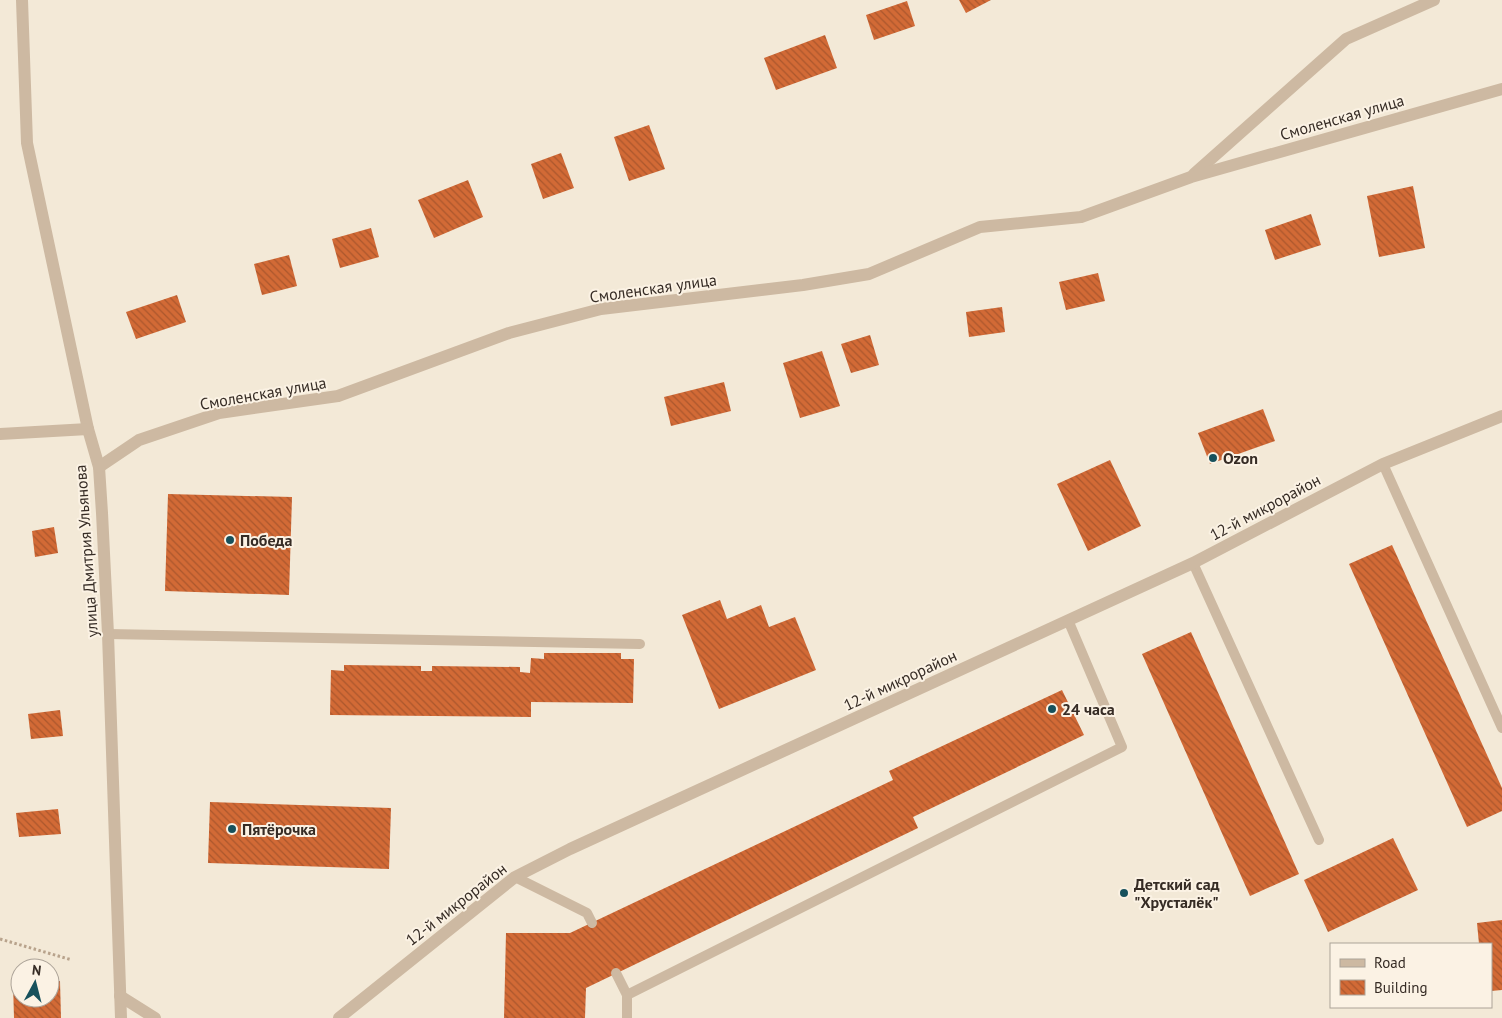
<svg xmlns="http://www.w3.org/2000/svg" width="1502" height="1018" viewBox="0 0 1502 1018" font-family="'PT Sans',sans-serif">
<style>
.building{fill:url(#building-back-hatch)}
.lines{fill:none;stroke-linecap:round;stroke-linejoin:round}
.path{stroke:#b8a38c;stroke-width:3;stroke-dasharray:2.5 2.5;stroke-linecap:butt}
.lane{stroke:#cdb9a2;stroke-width:10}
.street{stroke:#cdb9a2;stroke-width:12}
.poi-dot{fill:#17515c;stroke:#fbf2e4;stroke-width:2}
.labels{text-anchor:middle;stroke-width:4;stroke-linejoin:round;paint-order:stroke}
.street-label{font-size:16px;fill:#362c25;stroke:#fbf2e4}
.poi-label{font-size:16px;font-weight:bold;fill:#362c25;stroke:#fbf2e4;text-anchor:start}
</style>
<defs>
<pattern id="building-back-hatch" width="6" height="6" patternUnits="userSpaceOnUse" patternTransform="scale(1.25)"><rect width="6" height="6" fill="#d26a36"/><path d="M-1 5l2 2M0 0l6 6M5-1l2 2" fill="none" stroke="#ab572d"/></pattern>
</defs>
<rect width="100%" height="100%" fill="#f3e9d7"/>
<g class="building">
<path d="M959 0H991L966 13Z"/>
<path d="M907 1 915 26 874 40 866 15Z"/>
<path d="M825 35 837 68 776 90 764 58Z"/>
<path d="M649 125 665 169 629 181 614 137Z"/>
<path d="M561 153 574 188 543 199 531 164Z"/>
<path d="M468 180 483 217 434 238 418 200Z"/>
<path d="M1413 186 1425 248 1379 257 1367 196Z"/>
<path d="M1311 214 1321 245 1275 260 1265 230Z"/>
<path d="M371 228 379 257 340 268 332 239Z"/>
<path d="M289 255 297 286 262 295 254 264Z"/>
<path d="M1098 273 1105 301 1066 310 1059 282Z"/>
<path d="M177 295 186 322 136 339 126 312Z"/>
<path d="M1002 307 1005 332 969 337 966 312Z"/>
<path d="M870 335 879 365 851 373 841 344Z"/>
<path d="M822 351 840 406 800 418 783 363Z"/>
<path d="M724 382 731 411 671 426 664 397Z"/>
<path d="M1263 409 1275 441 1210 464 1198 433Z"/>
<path d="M1110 460 1141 526 1088 551 1057 484Z"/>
<path d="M168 494 292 497 289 595 165 591Z"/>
<path d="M54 527 58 553 35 557 32 531Z"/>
<path d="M1392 545 1502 788V811L1467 827 1349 564Z"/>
<path d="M720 600 727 619 761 605 769 627 795 617 816 670 719 709 682 615Z"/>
<path d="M1191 632 1299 874 1250 896 1142 654Z"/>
<path d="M544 653H621V659H634L633 703 531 702V717L330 715 331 670 344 671V665L421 666V671H432V666L520 667V672L530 673 531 658 544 659Z"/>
<path d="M1062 690 1084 735 913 817 918 828 586 988 585 1018H504L506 933H570L893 780 889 771Z"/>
<path d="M60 710 63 736 31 739 28 714Z"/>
<path d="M210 802 391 808 389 869 208 863Z"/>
<path d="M58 809 61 834 19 837 16 813Z"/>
<path d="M1393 838 1418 890 1328 932 1304 880Z"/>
<path d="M1502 920V990L1491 991V944H1479L1477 923Z"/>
<path d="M50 981H60L61 1018H14L13 983 20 982V998H50Z"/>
</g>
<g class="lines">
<path class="path" d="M0 939 72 960"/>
<g class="lane">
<path d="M1383 464 1502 728"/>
<path d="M1193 563 1319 840"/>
<path d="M108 634 640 644"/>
<path d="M515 877 587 913 592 923"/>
<path d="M616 973 627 995"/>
<path d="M627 1018V995L1122 747 1068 620"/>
</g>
<g class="street">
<path d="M22 0 27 143 88 429 99 467 102 513 108 634 121 1018"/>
<path d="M1194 174 1346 39 1434 0"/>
<path d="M0 434 88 429"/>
<path d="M99 467 139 440 219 413 338 396 509 333 601 309 803 285 869 274 980 227 1081 217 1191 177 1502 89"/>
<path d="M120 996 155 1018"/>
<path d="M339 1018 515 877 570 849 1193 563 1383 464 1502 416"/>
</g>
</g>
<g class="poi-dot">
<circle cx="1213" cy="458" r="5"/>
<circle cx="230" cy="540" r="5"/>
<circle cx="1052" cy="709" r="5"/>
<circle cx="232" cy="829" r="5"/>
<circle cx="1124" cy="893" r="5"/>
</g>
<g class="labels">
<g class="street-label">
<text transform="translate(1342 117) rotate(-16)" y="6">Смоленская улица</text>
<text transform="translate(653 288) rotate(-8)" y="6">Смоленская улица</text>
<text transform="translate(263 393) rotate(-10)" y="6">Смоленская улица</text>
<text transform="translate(1265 507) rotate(-28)" y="6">12-й микрорайон</text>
<text transform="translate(86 551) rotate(-94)" y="6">улица Дмитрия Ульянова</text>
<text transform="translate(900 680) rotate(-25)" y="6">12-й микрорайон</text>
<text transform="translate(456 904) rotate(-38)" y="6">12-й микрорайон</text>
</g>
<g class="poi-label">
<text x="1223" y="464">Ozon</text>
<text x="240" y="546">Победа</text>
<text x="1062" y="715">24 часа</text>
<text x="242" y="835">Пятёрочка</text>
<text x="1134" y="890">Детский сад<tspan x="1134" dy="18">"Хрусталёк"</tspan></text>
</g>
</g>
<rect x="1330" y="943" width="162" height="65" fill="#fbf2e4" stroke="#aca398"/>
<rect x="1340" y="959" width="25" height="8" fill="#cdb9a2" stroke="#aca398"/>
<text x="1374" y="968" font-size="15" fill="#362c25">Road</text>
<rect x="1340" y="980" width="25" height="15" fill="url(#building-back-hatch)" stroke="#aca398"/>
<text x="1374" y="993" font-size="15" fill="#362c25">Building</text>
<g transform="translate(35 983) rotate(7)"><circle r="24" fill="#fbf2e4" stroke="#aca398"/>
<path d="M0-4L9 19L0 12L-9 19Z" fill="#17515c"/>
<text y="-8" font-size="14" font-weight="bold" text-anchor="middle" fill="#362c25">N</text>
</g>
</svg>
